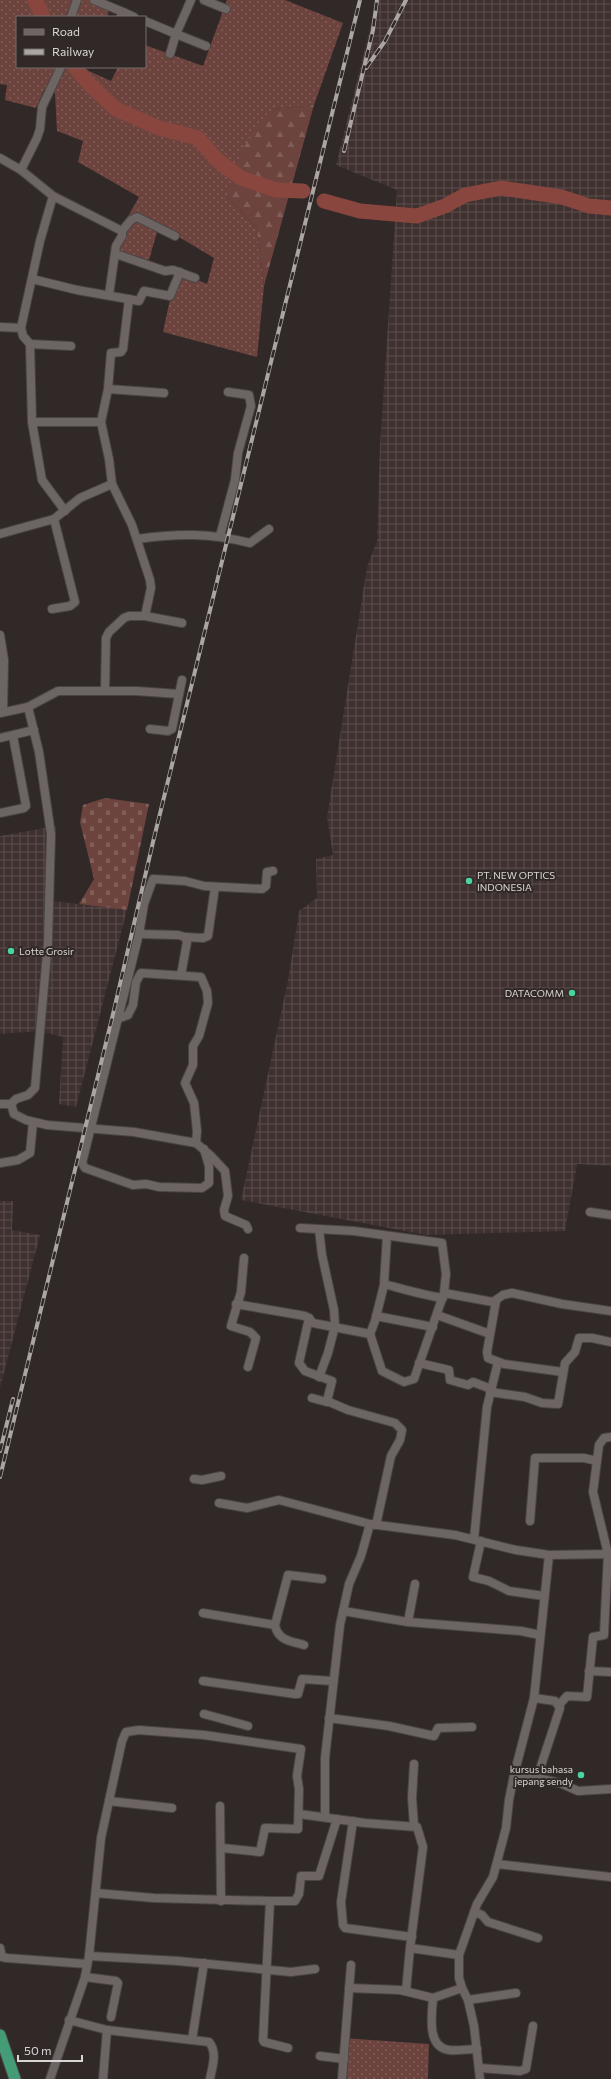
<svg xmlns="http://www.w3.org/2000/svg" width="611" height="2079" viewBox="0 0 611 2079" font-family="Commissioner,sans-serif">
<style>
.industrial{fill:url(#industrial-grid)}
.grass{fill:url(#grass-dots)}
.forest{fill:url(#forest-firs)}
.cemetery{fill:url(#cemetery-stones)}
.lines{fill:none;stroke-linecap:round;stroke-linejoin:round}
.river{stroke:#89463e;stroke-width:15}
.minor-casing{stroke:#4a4544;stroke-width:10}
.trunk-casing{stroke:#4a4544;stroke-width:13}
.minor{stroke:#6d6564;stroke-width:8}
.trunk{stroke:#449c76;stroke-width:11}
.rail-casing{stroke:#aba5a4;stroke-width:4}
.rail{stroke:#302928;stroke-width:2.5;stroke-dasharray:8;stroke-linecap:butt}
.poi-dot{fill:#4cd39b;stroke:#302928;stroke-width:1.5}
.labels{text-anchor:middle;stroke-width:4;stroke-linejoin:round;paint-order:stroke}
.poi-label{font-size:10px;fill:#dad5d4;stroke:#302928;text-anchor:start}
</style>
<defs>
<pattern id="industrial-grid" width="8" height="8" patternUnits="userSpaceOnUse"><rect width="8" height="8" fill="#3f312f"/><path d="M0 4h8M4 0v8" fill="none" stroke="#5a4e4c"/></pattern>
<pattern id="grass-dots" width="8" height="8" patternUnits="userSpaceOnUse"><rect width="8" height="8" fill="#6d433e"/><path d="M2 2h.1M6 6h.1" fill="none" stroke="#815d59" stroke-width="1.8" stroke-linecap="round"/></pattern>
<pattern id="forest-firs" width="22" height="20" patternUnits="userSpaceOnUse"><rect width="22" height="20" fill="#6d433e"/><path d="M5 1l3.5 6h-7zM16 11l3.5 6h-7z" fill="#815d59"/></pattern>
<pattern id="cemetery-stones" width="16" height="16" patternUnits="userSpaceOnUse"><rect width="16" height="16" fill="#6d433e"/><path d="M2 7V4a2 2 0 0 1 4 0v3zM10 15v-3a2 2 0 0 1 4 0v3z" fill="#815d59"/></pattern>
</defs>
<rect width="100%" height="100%" fill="#302928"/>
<g class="industrial">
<path d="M377 0H611V1166L577 1164 565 1231 426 1235 241 1200 288 980 299 911 317 898 316 859 333 855 327 817 367 567 377 541 380 445 397 190 336 165Z"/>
<path d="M56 826 53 901 127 910 76 1107 59 1104 63 1037 40 1031 0 1034V836Z"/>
<path d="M0 1201H13L12 1230 40 1235 0 1388Z"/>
</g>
<g class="grass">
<path d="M0 0H99L109 6 108 16 105 17H17V67H80L111 81 118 67H145V45L203 66 227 0H285L343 23 314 105 273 109 227 197 257 228 264 286 257 357 163 332 176 271 207 284 214 258 159 225 149 260 110 248 139 197 78 162 83 141 57 131 55 93 44 90 36 108 5 100 7 85 0 84Z"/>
<path d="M343 2038 429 2044 428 2079H341Z"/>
</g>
<path class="forest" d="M314 105 264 286 257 228 227 197 243 148 273 109Z"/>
<path class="cemetery" d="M105 798 149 804 127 910 79 904 94 879 80 822 83 805Z"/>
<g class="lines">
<g class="river">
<path d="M35 0 43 17"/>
<path d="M75 67 90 85 116 109 159 128 198 138 217 160 241 178 276 190 303 191"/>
<path d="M324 201 360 211 417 216 445 206 465 195 501 188 562 197 589 206 611 208"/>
</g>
<g class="minor-casing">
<g id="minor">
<path d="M94 0 123 12"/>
<path d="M204 0 226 9"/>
<path d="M121 16 123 12 134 17"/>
<path d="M71 17 77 0"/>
<path d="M145 21 176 34 191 0"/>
<path d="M170 54 176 34 206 46"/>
<path d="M0 158 21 170 53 196 122 231V236L116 246 109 295"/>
<path d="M21 170 37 138 40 129 42 107 61 67"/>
<path d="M122 231 131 220 137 217 175 236"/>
<path d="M116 254 165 271 173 270 195 278"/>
<path d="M32 279 77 290 139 301 144 291 170 296 180 272"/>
<path d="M129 299 123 349 121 352 111 353 108 389 101 422 109 459 112 484 132 525 150 580 151 588 145 616"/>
<path d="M0 327 21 328 23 336 30 344 32 422 42 480 65 511"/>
<path d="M21 328 40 241 53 196"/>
<path d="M30 344 71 346"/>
<path d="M108 389 164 393"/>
<path d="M32 422H101"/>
<path d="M0 534 54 519 80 498 112 484"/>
<path d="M220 536 235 480 238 453 251 406 249 395 228 392"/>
<path d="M137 539C179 533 210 533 250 543L269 529"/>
<path d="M52 609 70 606 75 602 54 519"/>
<path d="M0 635 4 660 3 712"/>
<path d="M105 691 106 638 109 632 124 618 129 616H145L182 623"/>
<path d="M0 713 28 707 58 691H136L179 694"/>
<path d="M150 729 168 731 172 729 182 680"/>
<path d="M0 738 34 730"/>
<path d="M0 813 24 808 26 806 13 736"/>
<path d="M139 934 178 935 185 937 187 942 181 975"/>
<path d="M185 937 203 938 208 936 215 887"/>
<path d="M117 1019 128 1015 133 1005 136 982 141 973 201 977 207 991 208 1003 199 1036 193 1046V1065L185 1083 194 1103 197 1131 196 1143"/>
<path d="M0 1104H11L16 1099 28 1095 35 1088 48 942 51 834 39 752 28 707"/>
<path d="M11 1104 14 1114 26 1120 47 1125 134 1132 196 1143 210 1155 225 1171 228 1196 224 1210 225 1216 246 1225 248 1229"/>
<path d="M204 1149 209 1166V1183L202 1188 159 1187 146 1184 133 1185 85 1168 82 1163 139 934 144 904 153 879 185 881 204 886 262 889 266 886 267 872 273 871"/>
<path d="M0 1163 18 1160 30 1153 33 1122"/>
<path d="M590 1212 611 1215"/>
<path d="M319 1229 322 1255 334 1310 335 1326 328 1353 319 1377"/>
<path d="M387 1236 384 1284C403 1289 422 1295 443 1298"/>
<path d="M244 1258 241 1292 231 1326 250 1332 256 1338 248 1367"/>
<path d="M444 1293 493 1302 503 1295 512 1293 562 1304 611 1311"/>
<path d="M496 1301 487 1352 488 1358 504 1364 563 1372"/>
<path d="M236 1304 305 1316 309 1318 313 1323 370 1334 382 1371 404 1382 414 1379 444 1293 446 1274 442 1243 354 1231 300 1228"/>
<path d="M437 1315 490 1334"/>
<path d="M376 1316 433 1327"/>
<path d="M309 1318 299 1363 305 1371 332 1381 327 1401 348 1410 395 1423 402 1430 400 1440 391 1456 376 1525"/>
<path d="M370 1334 375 1321 384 1285"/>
<path d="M419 1363 449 1370 450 1380 468 1385 473 1382 491 1389"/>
<path d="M490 1392 525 1397 542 1403 558 1404 565 1363 575 1352 579 1338H592L611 1342"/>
<path d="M312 1398 327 1402V1401"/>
<path d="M194 1479 202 1480 221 1476"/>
<path d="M219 1503 247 1508 279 1500 370 1524 455 1535 516 1550 549 1555 611 1554"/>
<path d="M530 1521 535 1458H584L597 1461"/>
<path d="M474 1539 487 1407 498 1362"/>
<path d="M481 1541 473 1577 489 1581 509 1591 544 1596"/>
<path d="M343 1611 408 1622 521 1631 540 1635"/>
<path d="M203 1613 275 1625C278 1641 291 1641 304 1645"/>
<path d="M408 1622 415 1584"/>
<path d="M275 1625 288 1575 322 1579"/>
<path d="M589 1671 611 1672"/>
<path d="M203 1681 295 1694H298L302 1679 333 1681"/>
<path d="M559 1705 567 1696 587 1697 593 1637 604 1635 608 1554 593 1492 599 1445 604 1438 611 1437"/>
<path d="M204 1714 248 1726"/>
<path d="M329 1718 389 1726 434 1736 438 1728 472 1727"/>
<path d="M414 1764 412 1798 414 1826"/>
<path d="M514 1775 537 1778 560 1708 555 1701 534 1698"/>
<path d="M537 1778 560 1783 578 1791 611 1789"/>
<path d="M109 1801 172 1808"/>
<path d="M220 1806 221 1901"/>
<path d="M299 1814 365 1823 417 1827 423 1847 410 1948 459 1955"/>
<path d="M325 1817V1758L340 1625 349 1584 361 1556 370 1524"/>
<path d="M353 1821 341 1902 343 1925 345 1928 412 1937"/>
<path d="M497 1864 611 1877"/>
<path d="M96 1893 154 1898 270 1901 263 2040 264 2042 288 2048"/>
<path d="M270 1901H295L299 1894 301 1876H319L337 1819"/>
<path d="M474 1912 482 1915 488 1922 538 1938"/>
<path d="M0 1948 2 1957 7 1958 87 1964"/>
<path d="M89 1956 178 1961 291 1972 315 1969"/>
<path d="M85 1977 116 1981 118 1983 111 2017"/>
<path d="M349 1988 400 1990 433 1998 462 1988"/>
<path d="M406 1991 410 1948"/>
<path d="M433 1998C432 2014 426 2047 449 2050 458 2051 468 2049 477 2049"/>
<path d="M468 2000 516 1993"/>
<path d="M69 2020 107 2030 209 2042C218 2053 212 2067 210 2079"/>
<path d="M192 2040 204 1963"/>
<path d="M320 2056 344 2059"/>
<path d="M480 2068 520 2071 526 2069 533 2026"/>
<path d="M50 2079 85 1977 89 1956 101 1838 122 1741 126 1732 139 1730 204 1735 301 1749 297 1776 299 1789 298 1829 265 1828 260 1852 222 1848"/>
<path d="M103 2079 107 2030"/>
<path d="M342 2079 351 1965"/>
<path d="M480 2079 474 2026 468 2000 462 1988 459 1978V1955L477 1904 493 1877 506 1828 509 1800 514 1775 534 1698 549 1555"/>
</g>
</g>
<g class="trunk-casing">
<path id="trunk" d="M0 2035 15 2079"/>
</g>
<use href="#minor" class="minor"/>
<use href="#trunk" class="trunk"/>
<g class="rail-casing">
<g id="rail">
<path d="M366 68 385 41 406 0"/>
<path d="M344 151 373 30 377 0"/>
<path d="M0 1451 13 1399"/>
<path d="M0 1477 114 1010 153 842 360 0"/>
</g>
</g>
<use href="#rail" class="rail"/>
</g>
<g class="poi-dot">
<circle cx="469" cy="881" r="4"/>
<circle cx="11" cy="951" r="4"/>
<circle cx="572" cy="993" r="4"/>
<circle cx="581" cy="1775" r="4"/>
</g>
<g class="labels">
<g class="poi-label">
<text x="477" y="879">PT. NEW OPTICS<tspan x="477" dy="12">INDONESIA</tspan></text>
<text x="19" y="955">Lotte Grosir</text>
<text x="564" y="997" text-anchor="end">DATACOMM</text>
<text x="573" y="1773" text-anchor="end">kursus bahasa<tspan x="573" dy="12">jepang sendy</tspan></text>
</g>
</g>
<rect x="16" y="16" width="130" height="52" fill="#302928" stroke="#746e6d"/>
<rect x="24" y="29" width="20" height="6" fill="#6d6564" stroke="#746e6d"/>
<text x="52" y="36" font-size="12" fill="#dad5d4">Road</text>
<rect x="24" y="49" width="20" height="6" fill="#aba5a4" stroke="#746e6d"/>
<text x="52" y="56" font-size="12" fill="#dad5d4">Railway</text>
<path d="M18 2055v6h64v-6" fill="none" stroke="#dad5d4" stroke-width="2"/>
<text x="24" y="2055" font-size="12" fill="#dad5d4" stroke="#302928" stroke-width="3" paint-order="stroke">50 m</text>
</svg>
